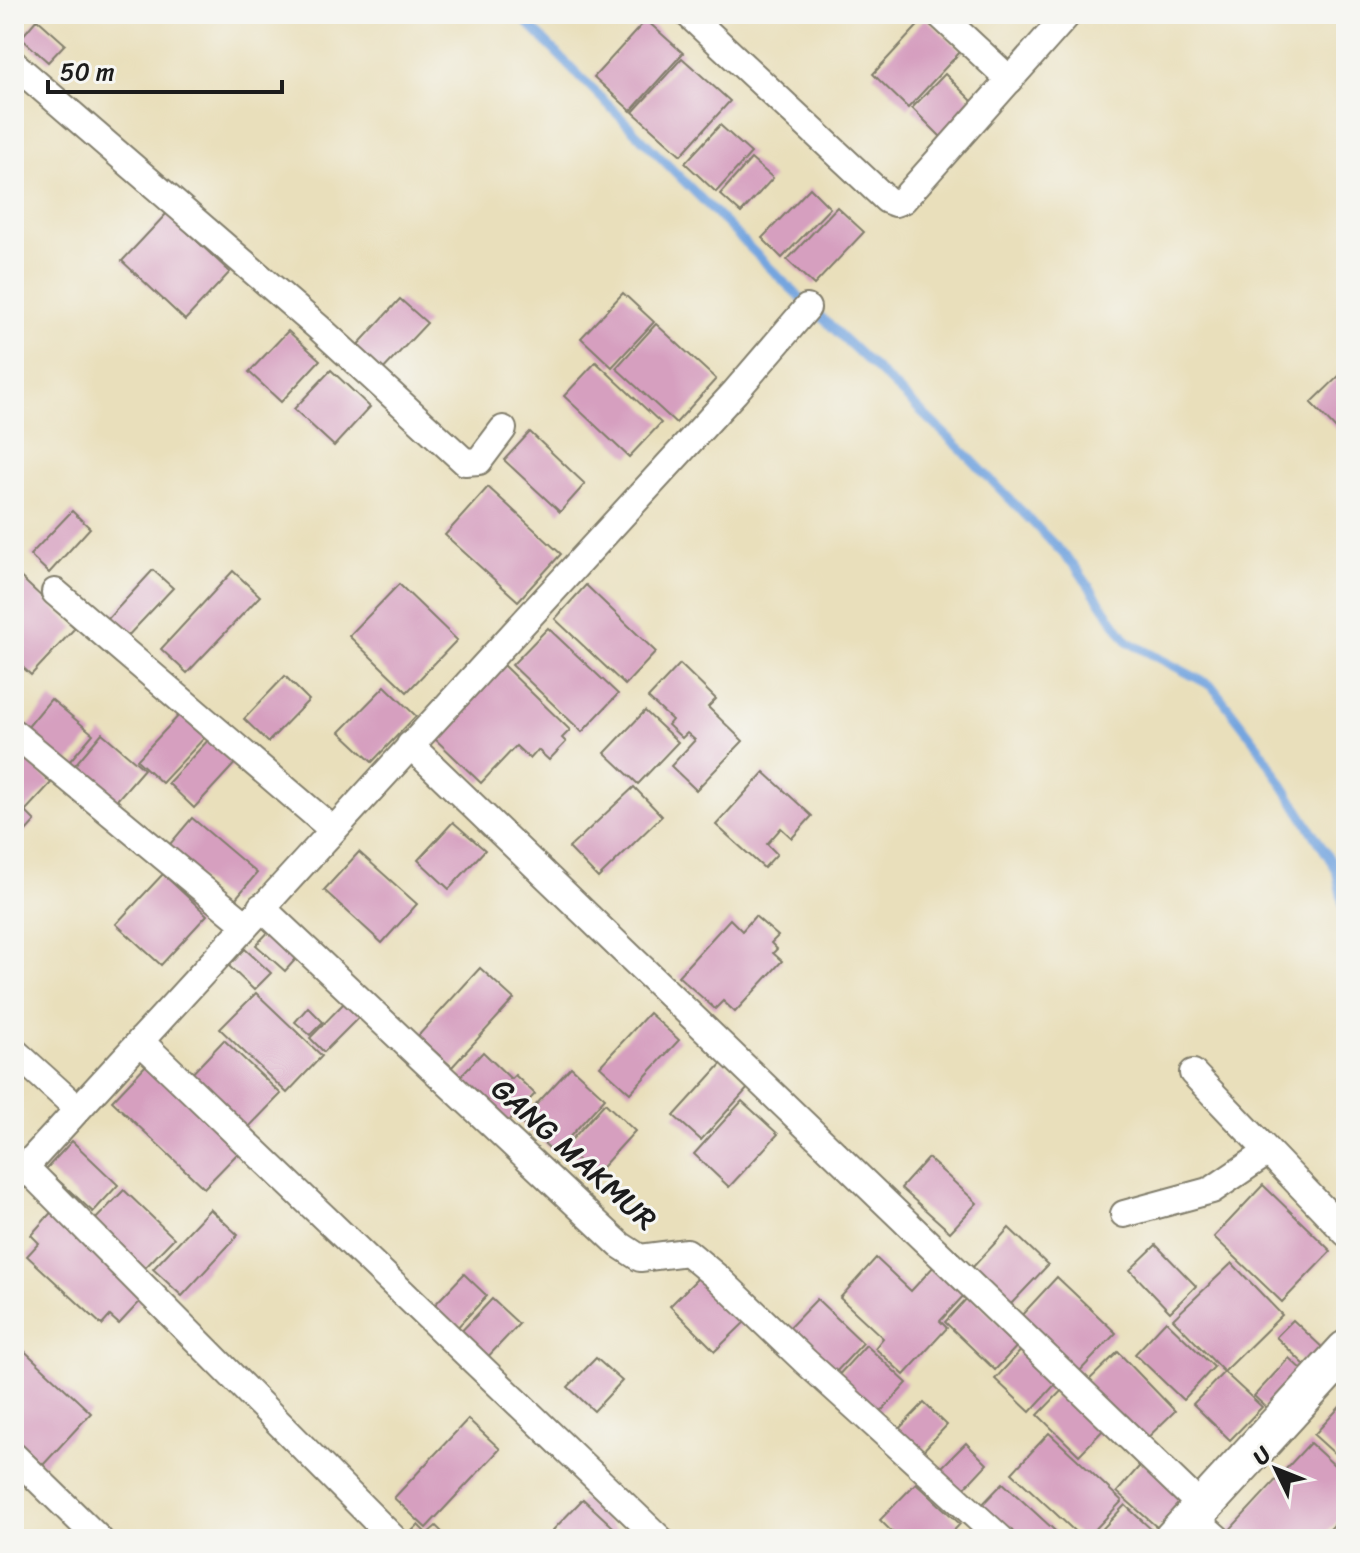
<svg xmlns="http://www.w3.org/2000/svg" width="1360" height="1553" viewBox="0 0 1360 1553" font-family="Sriracha,sans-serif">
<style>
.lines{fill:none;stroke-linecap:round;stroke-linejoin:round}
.stream{stroke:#74a5df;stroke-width:9}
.building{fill:#d69fbf}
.street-casing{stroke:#827e6c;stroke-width:30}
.secondary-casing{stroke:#827e6c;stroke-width:42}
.street{stroke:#fff;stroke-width:26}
.secondary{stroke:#fff;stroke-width:38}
.labels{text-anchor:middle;stroke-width:6;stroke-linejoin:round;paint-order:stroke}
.street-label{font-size:30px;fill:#1c1c1c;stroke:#f6f6f2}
</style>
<rect width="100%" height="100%" fill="#f6f6f2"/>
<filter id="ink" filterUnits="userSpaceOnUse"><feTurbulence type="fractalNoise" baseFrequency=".0125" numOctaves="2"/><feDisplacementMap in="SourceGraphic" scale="16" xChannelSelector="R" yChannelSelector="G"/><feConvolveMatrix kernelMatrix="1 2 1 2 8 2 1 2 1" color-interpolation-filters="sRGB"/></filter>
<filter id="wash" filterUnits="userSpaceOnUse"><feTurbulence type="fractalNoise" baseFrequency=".006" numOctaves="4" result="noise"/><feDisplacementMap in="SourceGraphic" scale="32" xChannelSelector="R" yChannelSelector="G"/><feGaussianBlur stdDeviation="1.8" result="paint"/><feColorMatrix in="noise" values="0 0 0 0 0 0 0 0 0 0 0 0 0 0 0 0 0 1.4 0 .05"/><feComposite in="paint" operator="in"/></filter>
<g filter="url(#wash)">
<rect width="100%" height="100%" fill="#e9dfbb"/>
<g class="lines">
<path class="stream" d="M518 14 784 282 964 452 1075 566 1128 642 1212 686 1258 746 1336 869 1346 921"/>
</g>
<g id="blocks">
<g class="building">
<path d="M925 18 961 51 908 108 873 74Z"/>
<path d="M37 19 65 44 48 62 21 38Z"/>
<path d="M646 20 683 53 631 111 594 77Z"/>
<path d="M682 58 730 101 681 155 633 112Z"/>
<path d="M945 74 976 105 943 139 912 108Z"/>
<path d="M720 125 751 153 716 192 685 163Z"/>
<path d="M751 159 773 178 741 213 720 194Z"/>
<path d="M810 188 830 208 782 258 762 238Z"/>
<path d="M837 207 864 232 814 285 787 260Z"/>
<path d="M167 213 230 272 185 320 122 261Z"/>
<path d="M623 293 654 322 612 367 581 338Z"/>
<path d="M400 299 427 323 379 374 353 350Z"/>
<path d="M656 324 716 379 676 423 616 368Z"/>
<path d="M288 331 320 360 281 402 249 372Z"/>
<path d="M596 362 661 423 629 457 564 396Z"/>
<path d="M1346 369V439L1311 403Z"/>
<path d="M331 370 370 407 334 446 294 409Z"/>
<path d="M530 432 585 484 560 512 504 460Z"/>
<path d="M488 487 561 554 518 601 445 535Z"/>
<path d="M72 511 90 528 49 573 30 555Z"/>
<path d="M153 570 173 588 124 640 105 622Z"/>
<path d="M14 571 75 628 31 675 14 659Z"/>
<path d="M233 571 260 596 187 673 161 649Z"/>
<path d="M399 584 457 640 407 692 349 636Z"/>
<path d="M586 585 656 652 625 685 555 619Z"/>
<path d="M548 628 618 694 582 732 512 665Z"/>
<path d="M680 664 716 699 708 707 743 741 696 790 671 766 695 740 687 733 682 738 668 725 672 720 648 698Z"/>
<path d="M503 665 570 730 562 738 566 742 549 760 538 750 530 759 516 746 481 783 433 737Z"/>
<path d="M285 676 309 700 268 742 244 719Z"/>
<path d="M385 686 416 716 372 762 340 732Z"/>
<path d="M51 699 93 734 63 769 22 734Z"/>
<path d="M183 711 207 735 162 783 137 760Z"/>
<path d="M645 711 678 742 638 784 605 753Z"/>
<path d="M102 733 144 769 110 808 69 772Z"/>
<path d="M213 735 239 759 194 808 168 783Z"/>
<path d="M21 754 51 783 25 811 35 821 14 844V761Z"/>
<path d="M764 772 812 816 792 838 781 828 767 844 777 854 764 868 716 825Z"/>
<path d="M634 787 662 816 598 878 569 848Z"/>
<path d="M192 818 257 873 231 904 165 850Z"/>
<path d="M453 822 485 850 449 889 418 860Z"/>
<path d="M359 852 417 904 382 943 324 890Z"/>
<path d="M163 874 207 915 161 965 116 924Z"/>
<path d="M755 916 778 936 771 943 777 949 773 953 782 961 735 1012 723 1001 715 1009 678 976 730 919 742 931Z"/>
<path d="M276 924 304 950 285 971 256 945Z"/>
<path d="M245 949 271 973 254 990 229 966Z"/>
<path d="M480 968 514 999 452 1067 418 1036Z"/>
<path d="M256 993 322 1056 287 1093 220 1029Z"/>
<path d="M347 1000 362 1014 324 1052 310 1038Z"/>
<path d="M308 1007 323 1022 310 1035 295 1022Z"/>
<path d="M649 1013 679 1040 630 1093 600 1066Z"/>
<path d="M224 1040 281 1094 243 1133 187 1079Z"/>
<path d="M483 1052 511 1079 515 1075 535 1094 501 1129 454 1083Z"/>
<path d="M149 1062 241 1150 204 1188 112 1101Z"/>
<path d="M723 1062 749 1087 701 1140 674 1116Z"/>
<path d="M571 1067 605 1098 555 1153 520 1122Z"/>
<path d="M742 1101 778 1134 729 1187 694 1154Z"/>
<path d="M605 1103 635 1131 594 1176 564 1148Z"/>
<path d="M72 1141 118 1185 93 1212 46 1169Z"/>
<path d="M928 1158 977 1203 950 1232 901 1188Z"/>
<path d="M1263 1185 1331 1251 1282 1302 1214 1237Z"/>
<path d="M124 1190 174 1238 140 1273 90 1225Z"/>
<path d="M55 1208 147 1294 119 1324 110 1316 102 1325 27 1256 39 1243 31 1235Z"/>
<path d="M210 1209 238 1235 182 1296 153 1269Z"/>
<path d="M1009 1228 1048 1265 1010 1305 971 1269Z"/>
<path d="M1156 1245 1196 1286 1170 1312 1130 1270Z"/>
<path d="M876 1258 911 1291 936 1264 966 1293 940 1321 947 1328 904 1375 875 1348 883 1338 840 1298Z"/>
<path d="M1232 1263 1282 1315 1224 1372 1262 1407 1230 1440 1193 1404 1224 1372 1173 1319Z"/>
<path d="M464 1274 487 1296 451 1334 427 1313Z"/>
<path d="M702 1274 747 1320 715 1351 670 1306Z"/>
<path d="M1057 1277 1116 1333 1077 1374 1019 1318Z"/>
<path d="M970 1295 1020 1343 995 1370 945 1322Z"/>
<path d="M492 1299 519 1324 481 1364 454 1339Z"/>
<path d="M817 1299 863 1343 834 1374 787 1330Z"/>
<path d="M1293 1320 1325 1350 1308 1368 1276 1337Z"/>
<path d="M1166 1321 1214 1367 1183 1400 1135 1354Z"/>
<path d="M17 1344 91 1413 43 1465 14 1438V1346Z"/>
<path d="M866 1345 907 1383 876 1417 835 1379Z"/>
<path d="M1025 1346 1060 1379 1030 1412 995 1379Z"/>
<path d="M1118 1352 1175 1411 1141 1444 1084 1385Z"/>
<path d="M596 1358 622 1381 594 1411 568 1387Z"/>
<path d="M1289 1358 1303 1371 1268 1409 1254 1396Z"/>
<path d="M1068 1384 1109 1424 1079 1455 1038 1415Z"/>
<path d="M1346 1400V1464L1314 1435Z"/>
<path d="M924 1403 947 1425 918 1456 894 1434Z"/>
<path d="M468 1419 500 1449 426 1528 394 1498Z"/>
<path d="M1049 1433 1122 1501 1086 1539H1083L1012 1473Z"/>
<path d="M966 1443 987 1464 957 1496 935 1474Z"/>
<path d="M1310 1443 1346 1476V1512L1321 1539H1228L1224 1536Z"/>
<path d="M1144 1461 1185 1498 1158 1528 1117 1492Z"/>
<path d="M916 1483 960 1524 946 1539H899L880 1520Z"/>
<path d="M1003 1483 1064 1539H1008L977 1510Z"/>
<path d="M583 1499 626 1539H562L553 1530Z"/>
<path d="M1125 1505 1152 1530 1144 1539H1093Z"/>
<path d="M1346 1520V1539H1329Z"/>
<path d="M418 1525 427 1534 436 1526 449 1539H404Z"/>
</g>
</g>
</g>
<g filter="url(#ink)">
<use href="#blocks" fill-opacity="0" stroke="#827e6c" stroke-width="2"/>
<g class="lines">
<g class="street-casing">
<g id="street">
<path d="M688 14 887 200 895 203 903 200 1068 14"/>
<path d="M939 14 1010 80"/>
<path d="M14 64 318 327 465 462 479 461 503 429"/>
<path d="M55 592 332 829"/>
<path d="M14 733 245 924"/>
<path d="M410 745 1202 1507"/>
<path d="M261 907 620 1245 640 1258 687 1252 718 1278 806 1362 1001 1539"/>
<path d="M140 1041 660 1539"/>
<path d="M14 1051 77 1108"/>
<path d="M1193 1073 1346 1233"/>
<path d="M25 1167 394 1539"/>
<path d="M14 1179 735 392 807 308"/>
<path d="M1124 1214 1212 1190 1268 1152"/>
<path d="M14 1456 99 1539"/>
<path d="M1193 1517 1218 1539"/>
</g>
</g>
<g class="secondary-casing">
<path id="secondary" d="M1173 1539 1346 1350"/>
</g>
<use href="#street" class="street"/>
<use href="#secondary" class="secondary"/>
</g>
</g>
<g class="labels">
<g class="street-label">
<text transform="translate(574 1154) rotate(42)" y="10">GANG MAKMUR</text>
</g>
</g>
<rect width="1360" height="1553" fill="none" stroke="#f6f6f2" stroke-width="48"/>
<g transform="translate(1276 1469) rotate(313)" stroke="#f6f6f2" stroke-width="6" paint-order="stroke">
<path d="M0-6L14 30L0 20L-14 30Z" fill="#1c1c1c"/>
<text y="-12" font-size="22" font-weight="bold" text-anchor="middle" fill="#1c1c1c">U</text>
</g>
<path d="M48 80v12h234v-12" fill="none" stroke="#1c1c1c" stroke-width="4"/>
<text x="60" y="80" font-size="24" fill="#1c1c1c" stroke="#f6f6f2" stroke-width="6" paint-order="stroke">50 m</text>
</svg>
